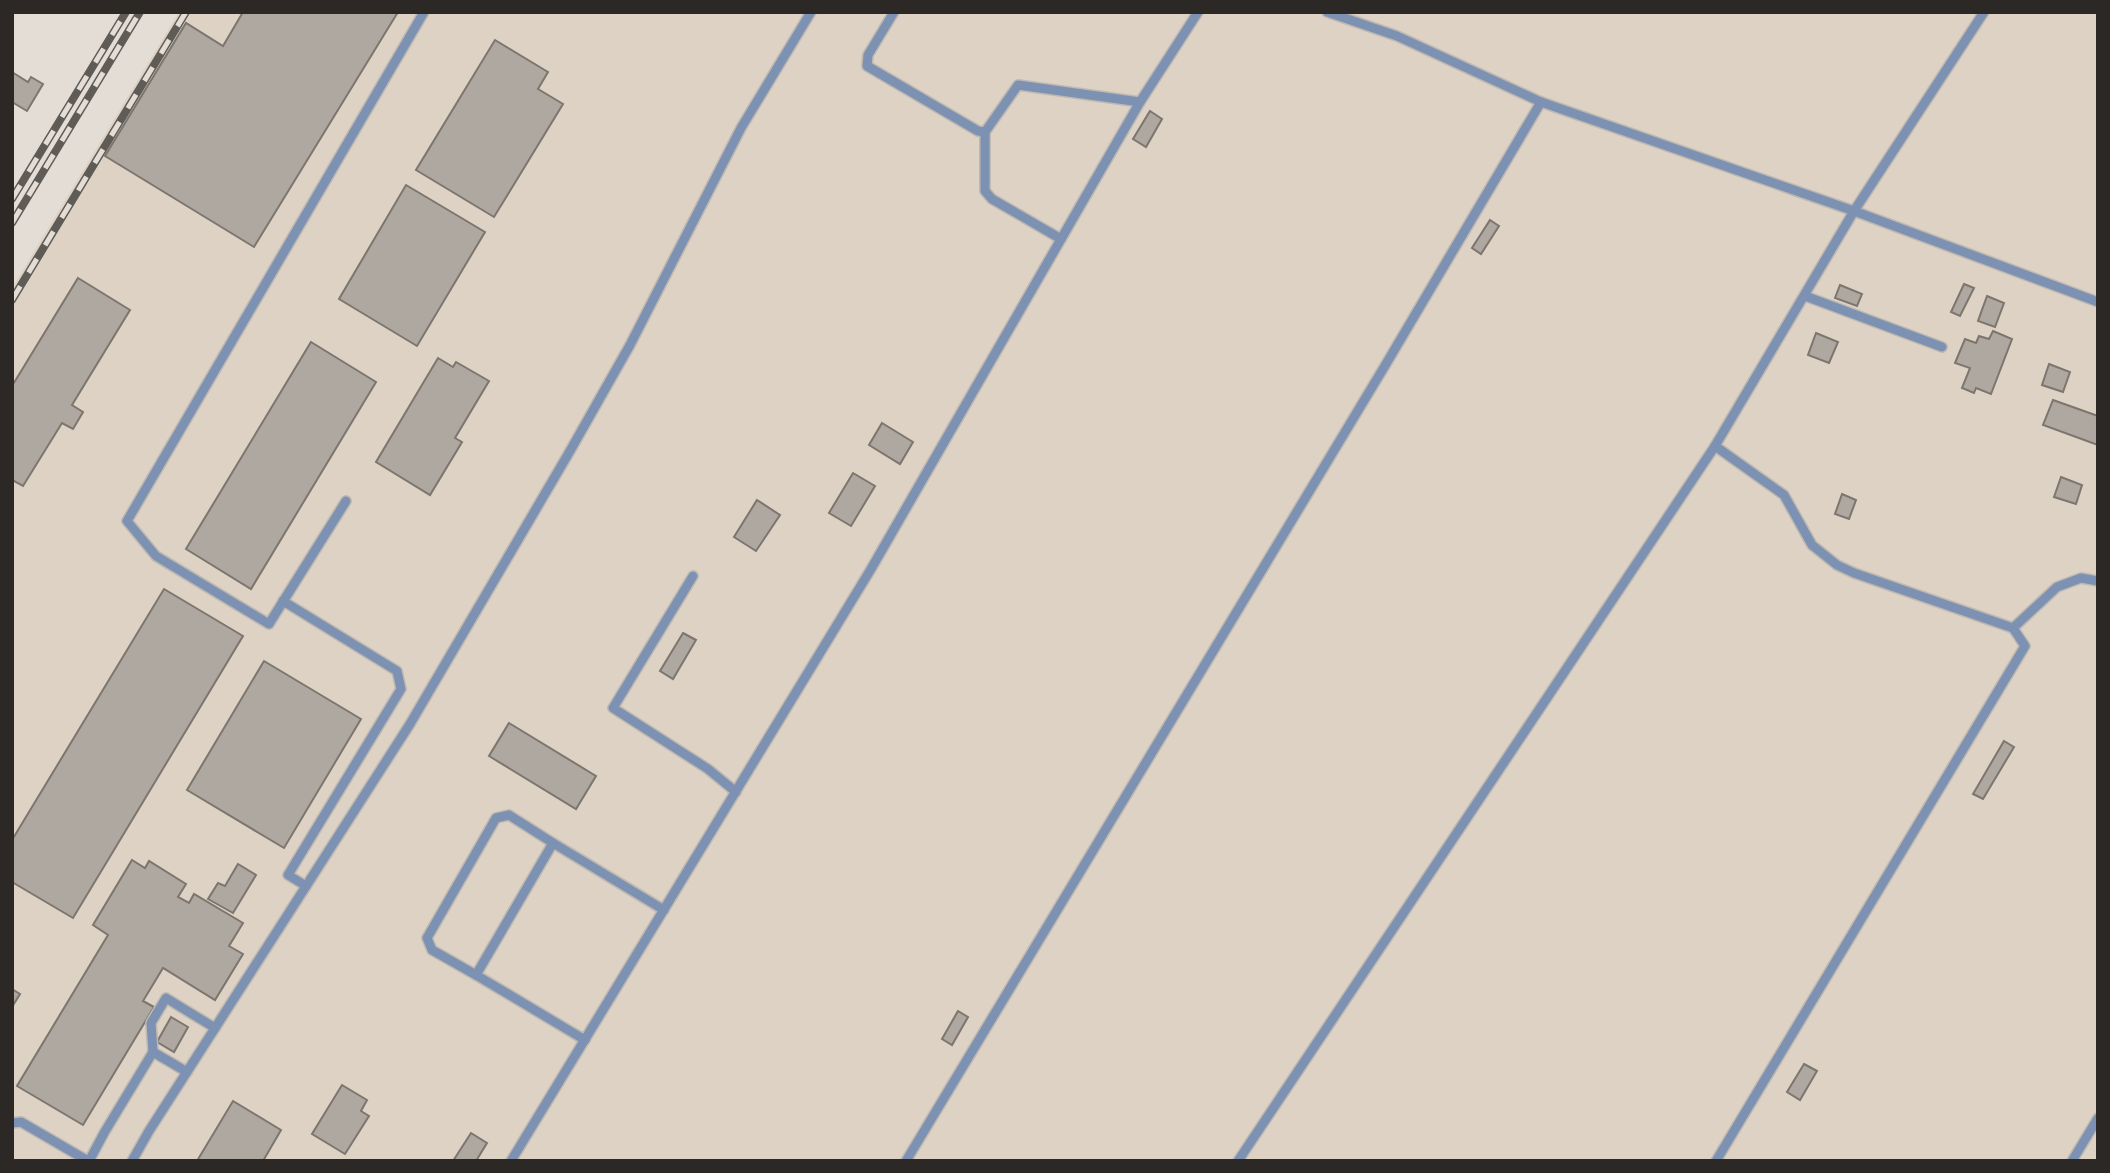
<svg xmlns="http://www.w3.org/2000/svg" width="2110" height="1173" viewBox="0 0 2110 1173" font-family="'Noto Sans',sans-serif">
<style>
.built{fill:#ddd2c4}
.building{fill:#afa8a1;stroke:#7c766f;stroke-width:2}
.lines{fill:none;stroke-linecap:round;stroke-linejoin:round}
.lane-casing{stroke:#bfb9b2;stroke-width:12}
.lane{stroke:#7d92b3;stroke-width:9}
.rail-casing{stroke:#5f5b56;stroke-width:8}
.rail{stroke:#e4ddd5;stroke-width:5;stroke-dasharray:16;stroke-linecap:butt}
</style>
<rect width="100%" height="100%" fill="#e4ddd5"/>
<path class="built" d="M179 12H2098V1161H12V288Z"/>
<g class="building">
<path d="M243 12H398L254 247 105 156 186 23 223 46Z"/>
<path d="M495 40 548 72 538 89 563 104 494 217 416 170Z"/>
<path d="M12 72 28 82 31 77 43 84 27 111 12 102Z"/>
<path d="M1150 111 1162 119 1146 147 1133 139Z"/>
<path d="M406 185 485 232 417 346 339 299Z"/>
<path d="M1490 220 1499 226 1481 254 1472 248Z"/>
<path d="M78 278 130 310 72 405 83 412 73 429 62 423 23 486 12 480V386Z"/>
<path d="M1964 284 1974 288 1960 316 1951 312Z"/>
<path d="M1840 285 1862 294 1857 306 1835 298Z"/>
<path d="M1987 296 2004 303 1995 327 1978 321Z"/>
<path d="M1993 331 2012 339 1991 394 1976 388 1974 393 1962 388 1970 368 1955 363 1965 339 1976 343 1979 336 1989 339Z"/>
<path d="M1816 333 1838 342 1829 363 1808 355Z"/>
<path d="M311 342 376 382 251 589 186 549Z"/>
<path d="M438 358 453 367 456 362 489 381 455 438 462 442 430 495 376 462Z"/>
<path d="M2049 364 2070 372 2063 392 2042 385Z"/>
<path d="M2053 400 2098 416V445L2043 425Z"/>
<path d="M882 423 913 442 900 464 869 445Z"/>
<path d="M853 473 875 486 851 526 829 513Z"/>
<path d="M2061 477 2082 485 2076 504 2054 497Z"/>
<path d="M1842 494 1856 500 1849 519 1835 514Z"/>
<path d="M757 500 780 515 756 551 734 537Z"/>
<path d="M164 589 243 636 73 918 12 882V840Z"/>
<path d="M683 633 696 640 673 679 660 671Z"/>
<path d="M264 661 361 719 284 848 187 790Z"/>
<path d="M509 723 596 776 576 809 489 756Z"/>
<path d="M2004 741 2014 747 1983 799 1973 794Z"/>
<path d="M132 860 145 868 149 861 186 884 178 897 189 903 194 894 243 923 229 946 243 954 215 1000 163 968 143 1001 154 1007 83 1125 17 1086 108 935 93 925Z"/>
<path d="M238 864 256 875 233 913 208 899 218 883 225 886Z"/>
<path d="M12 989 20 994 12 1007Z"/>
<path d="M958 1011 968 1017 952 1045 942 1039Z"/>
<path d="M171 1017 188 1027 174 1052 157 1042Z"/>
<path d="M1804 1064 1817 1071 1800 1100 1787 1092Z"/>
<path d="M342 1085 367 1100 361 1111 369 1116 345 1154 312 1134Z"/>
<path d="M233 1101 281 1130 263 1161H197Z"/>
<path d="M471 1133 487 1143 476 1161H453Z"/>
</g>
<g class="lines">
<g class="lane-casing">
<g id="lane">
<path d="M894 12 868 55 867 66 978 131 985 132 1018 85 1140 102"/>
<path d="M1327 12 1397 36 1541 102 1854 211 2098 302"/>
<path d="M985 132V191L992 199 1061 239"/>
<path d="M1805 296 1942 347"/>
<path d="M1715 446 1784 495 1812 545 1837 565 1854 573 2013 628 2025 646 1716 1161"/>
<path d="M346 501 269 624 156 556 127 521 424 12"/>
<path d="M693 576 613 708 708 769 736 792"/>
<path d="M283 601 397 671 401 689 288 875 306 886"/>
<path d="M2013 628 2057 587 2081 578 2098 581"/>
<path d="M476 975 432 950 427 938 496 818 509 815 553 843"/>
<path d="M585 1040 476 975 553 843 664 910"/>
<path d="M153 1052 151 1023 166 998 215 1028"/>
<path d="M12 1123 21 1122 88 1161"/>
<path d="M89 1161 104 1133 153 1052 187 1072"/>
<path d="M132 1161 149 1131 410 724 570 451 630 345 741 128 811 12"/>
<path d="M511 1161 871 569 1140 102 1198 12"/>
<path d="M906 1161 1386 364 1541 102"/>
<path d="M1238 1161 1715 446 1854 211 1984 12"/>
<path d="M2072 1161 2098 1118"/>
</g>
</g>
<use href="#lane" class="lane"/>
<g class="rail-casing">
<g id="rail">
<path d="M12 199 126 12"/>
<path d="M12 223 140 12"/>
<path d="M12 300 186 12"/>
</g>
</g>
<use href="#rail" class="rail"/>
</g>
<rect width="2110" height="1173" fill="none" stroke="#2b2825" stroke-width="28"/>
</svg>
